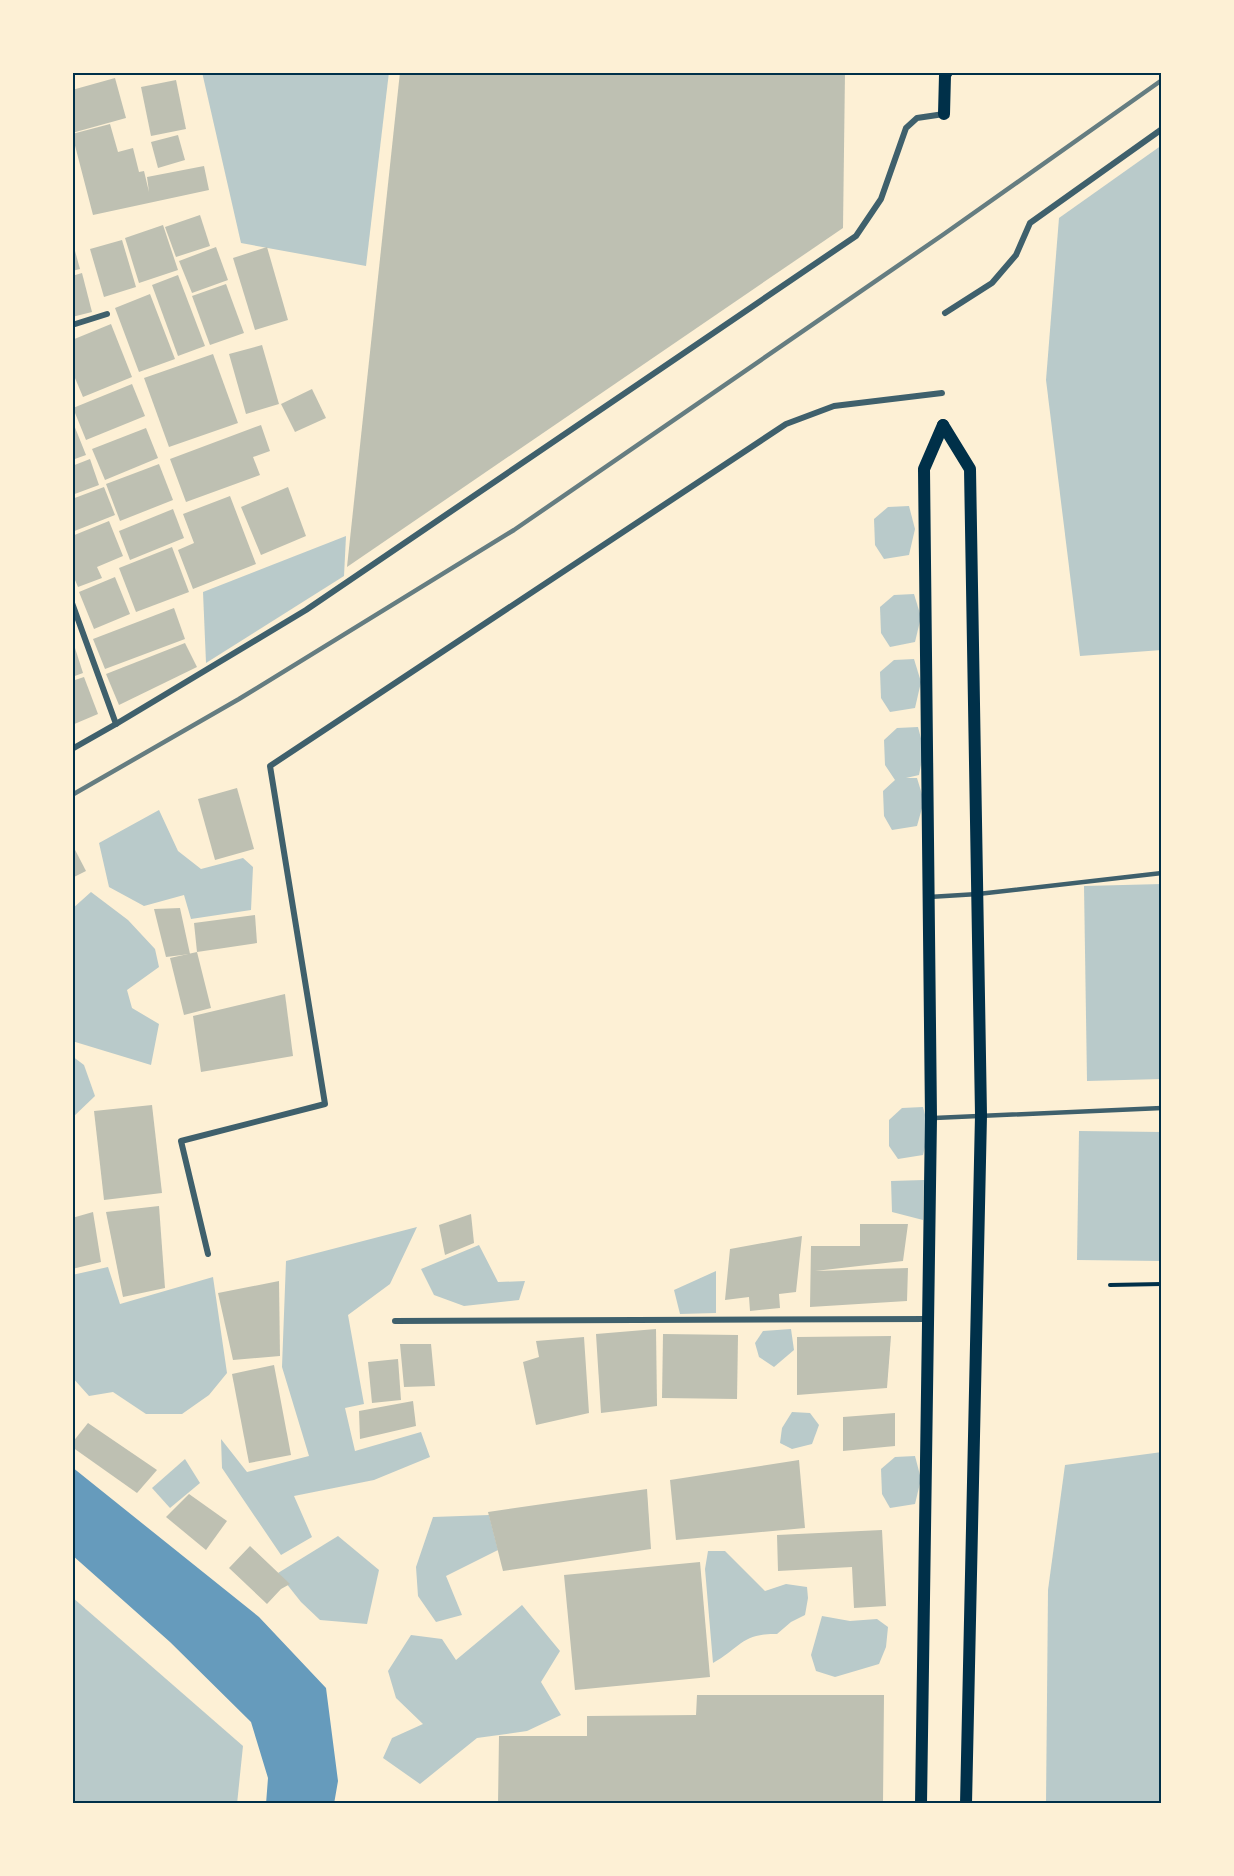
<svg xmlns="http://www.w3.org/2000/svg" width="1234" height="1876" viewBox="0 0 1234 1876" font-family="Mulish,sans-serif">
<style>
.green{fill:#b9caca}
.water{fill:#669bbc}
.building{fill:#bec0b2}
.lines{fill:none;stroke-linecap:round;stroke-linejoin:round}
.path{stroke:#003049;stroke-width:4}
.service{stroke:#3f606c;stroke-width:4.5}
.minor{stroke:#3f606c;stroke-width:6}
.secondary{stroke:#003049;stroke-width:12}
.rail{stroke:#657d81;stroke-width:4.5}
.neatline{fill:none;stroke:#003049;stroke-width:2}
</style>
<rect width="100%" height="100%" fill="#fdf0d5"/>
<g class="green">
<path d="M202 72H389L366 266 241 243Z"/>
<path d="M1162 145V650L1080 656 1046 380 1059 218Z"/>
<path d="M909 506 915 529 909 555 884 559 875 545 874 519 888 507Z"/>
<path d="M346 536 344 576 206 663 203 592Z"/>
<path d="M914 594 921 617 915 642 890 647 881 633 880 607 894 595Z"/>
<path d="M914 659 921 682 915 708 890 712 881 698 880 672 894 660Z"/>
<path d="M918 727 924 750 919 775 906 778H917L924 801 917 826 892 830 884 816 883 791 895 780 885 765 884 740 897 728Z"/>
<path d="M159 810 178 851 201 869 243 858 253 867 251 910 191 919 184 895 144 906 109 887 99 843Z"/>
<path d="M1162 884V1079L1087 1081 1084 886Z"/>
<path d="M91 892 128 920 155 949 159 967 127 990 132 1008 159 1024 151 1065 72 1041V909Z"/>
<path d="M72 1056 84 1065 95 1096 72 1118Z"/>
<path d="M923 1107 929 1130 923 1155 898 1159 889 1146V1120L902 1108Z"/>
<path d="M1079 1131 1162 1132V1261L1077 1260Z"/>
<path d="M924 1180 923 1220 892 1212 891 1181Z"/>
<path d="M417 1227 390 1284 348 1315 364 1404 345 1408 355 1451 421 1432 430 1457 374 1480 294 1496 312 1537 281 1555 222 1468 221 1439 247 1472 309 1456 282 1367 286 1261Z"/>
<path d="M479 1245 498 1282 525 1281 519 1300 464 1306 434 1295 421 1269Z"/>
<path d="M108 1267 120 1304 213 1277 227 1373 209 1395 182 1414H146L113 1392 89 1396 72 1377V1275Z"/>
<path d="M716 1271V1313L680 1314 674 1290Z"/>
<path d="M791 1329 794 1350 774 1367 759 1357 755 1343 763 1331Z"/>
<path d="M792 1412 810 1413 819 1425 812 1444 792 1449 780 1443 782 1428Z"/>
<path d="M1162 1452V1804H1046L1048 1590 1065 1465Z"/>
<path d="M915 1456 921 1479 915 1504 890 1508 882 1494 881 1469 895 1457Z"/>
<path d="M185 1459 200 1483 170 1508 152 1488Z"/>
<path d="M489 1515 498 1550 446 1576 462 1615 436 1622 418 1596 416 1567 433 1517Z"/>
<path d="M338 1536 379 1570 367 1624 320 1620 301 1602 278 1573Z"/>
<path d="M708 1551H725L765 1591 786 1584 807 1587 808 1598 805 1615 791 1622 777 1634C742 1633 740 1648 713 1663L705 1569Z"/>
<path d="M72 1597 243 1746 237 1804H72Z"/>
<path d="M522 1605 560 1651 541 1682 561 1715 527 1731 477 1738 420 1784 383 1758 392 1738 423 1724 396 1698 388 1671 411 1635 442 1639 456 1660Z"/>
<path d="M822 1616 850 1621 877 1619 888 1627 886 1647 879 1664 835 1677 816 1671 811 1655Z"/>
</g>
<path class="water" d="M72 1467 259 1617 326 1688 338 1781 334 1804H266L268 1778 251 1722 170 1642 72 1555Z"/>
<g class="building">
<path d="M400 72H845L843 228 347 567Z"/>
<path d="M115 78 126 118 72 133V90Z"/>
<path d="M176 80 186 129 151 136 141 87Z"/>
<path d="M110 124 118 152 133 148 139 172 144 171 149 192 147 177 204 166 209 190 93 215 72 134Z"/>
<path d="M178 135 185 160 158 168 151 142Z"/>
<path d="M200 215 210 246 176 257 165 227Z"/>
<path d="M163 225 178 270 139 283 125 238Z"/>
<path d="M72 240 80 269 72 271Z"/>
<path d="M122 240 136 287 104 297 90 249Z"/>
<path d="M216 247 228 280 192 293 179 261Z"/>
<path d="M267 247 288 320 255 330 233 258Z"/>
<path d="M82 273 92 312 72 317V276Z"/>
<path d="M178 275 205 346 178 356 152 285Z"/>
<path d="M226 284 244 333 210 345 192 296Z"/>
<path d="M150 294 175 359 139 372 115 308Z"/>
<path d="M111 324 132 377 83 397 72 371V340Z"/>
<path d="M262 345 279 404 246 414 229 354Z"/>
<path d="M213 354 238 423 169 447 144 378Z"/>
<path d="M132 384 145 416 86 440 73 408Z"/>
<path d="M312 389 326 418 295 432 281 404Z"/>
<path d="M72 420 86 455 72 460Z"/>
<path d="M261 425 270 451 253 457 260 475 186 502 170 459Z"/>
<path d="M146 428 158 458 105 480 92 449Z"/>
<path d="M90 459 99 485 72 495V466Z"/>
<path d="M159 464 173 500 120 521 106 484Z"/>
<path d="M104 487 115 515 72 532V499Z"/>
<path d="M288 487 306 536 261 555 241 507Z"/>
<path d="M230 496 256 564 193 589 178 550 194 543 183 514Z"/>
<path d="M173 509 184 538 130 560 119 531Z"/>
<path d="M109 521 123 556 97 567 102 578 78 587 72 573V536Z"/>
<path d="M172 547 189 592 136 612 119 568Z"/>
<path d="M115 577 130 614 94 629 79 592Z"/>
<path d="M174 608 185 639 105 669 93 639Z"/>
<path d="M185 643 197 667 119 705 106 674Z"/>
<path d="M75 648 83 673 72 677V649Z"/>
<path d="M84 677 98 714 72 725V681Z"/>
<path d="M237 788 254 849 215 860 198 799Z"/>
<path d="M72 844 86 871 72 878Z"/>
<path d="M180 908 190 954 166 957 154 909Z"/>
<path d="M255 915 257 943 197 952 194 923Z"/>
<path d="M197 952 211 1008 184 1015 170 958Z"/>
<path d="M285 994 293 1056 201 1072 193 1016Z"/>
<path d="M152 1105 162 1193 104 1200 94 1111Z"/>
<path d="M159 1206 165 1288 123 1297 106 1212Z"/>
<path d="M93 1212 101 1262 72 1269V1218Z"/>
<path d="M471 1214 474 1243 445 1255 439 1225Z"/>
<path d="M860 1224H908L903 1261 815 1271 908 1268 907 1301 810 1307 811 1246H860Z"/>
<path d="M802 1236 796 1292 779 1294 780 1308 750 1311 749 1297 725 1300 730 1249Z"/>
<path d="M279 1281 280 1356 233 1360 218 1293Z"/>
<path d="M656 1329 657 1406 601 1413 596 1334Z"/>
<path d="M663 1334 738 1335 737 1399 662 1398Z"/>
<path d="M891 1336 887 1388 797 1395V1337Z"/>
<path d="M584 1337 589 1413 536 1425 523 1362 539 1357 536 1341Z"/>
<path d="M400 1344H431L435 1386 404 1387Z"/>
<path d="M398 1359 401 1400 372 1403 368 1362Z"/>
<path d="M274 1365 291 1455 249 1463 232 1374Z"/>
<path d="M413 1401 416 1426 360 1439 359 1411Z"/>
<path d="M895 1413V1446L843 1451V1417Z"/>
<path d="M88 1423 157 1470 137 1493 72 1447V1443Z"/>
<path d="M799 1460 805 1528 676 1540 670 1480Z"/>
<path d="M647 1489 651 1549 503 1571 488 1512Z"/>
<path d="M189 1494 227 1521 206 1550 166 1517Z"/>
<path d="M882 1530 886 1606 854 1608 852 1567 778 1571 777 1535Z"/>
<path d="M250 1546 290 1584 281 1589 267 1604 229 1568Z"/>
<path d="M700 1562 710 1677 575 1690 564 1575Z"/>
<path d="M697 1695H884L883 1804H498L499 1736H587V1716L696 1715Z"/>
</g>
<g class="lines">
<path class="path" d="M1110 1285 1162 1284"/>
<g class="service">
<path d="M929 897 978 894 1162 873"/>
<path d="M934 1118 1162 1108"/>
</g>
<g class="minor">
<path d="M945 313 992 283 1016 255 1030 223 1162 129"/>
<path d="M72 325 107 314"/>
<path d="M72 603 116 724"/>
<path d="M72 749 116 724 306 610 856 236 881 199 906 128 917 118 944 114"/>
<path d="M208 1254 181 1141 325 1104 270 766 786 424 834 406 942 393"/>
<path d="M395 1321 928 1319"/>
</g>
<g class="secondary">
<path d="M944 114 945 75 947 72"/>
<path d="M943 425 970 469 981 1115 966 1804"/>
<path d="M921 1804 931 1118 924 469 943 425"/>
</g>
<path class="rail" d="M72 795 239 699 514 530 944 234 1162 80"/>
</g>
<rect width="1234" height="1876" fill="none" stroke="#fdf0d5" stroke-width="147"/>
<rect x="74" y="74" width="1086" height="1728" class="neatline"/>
</svg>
